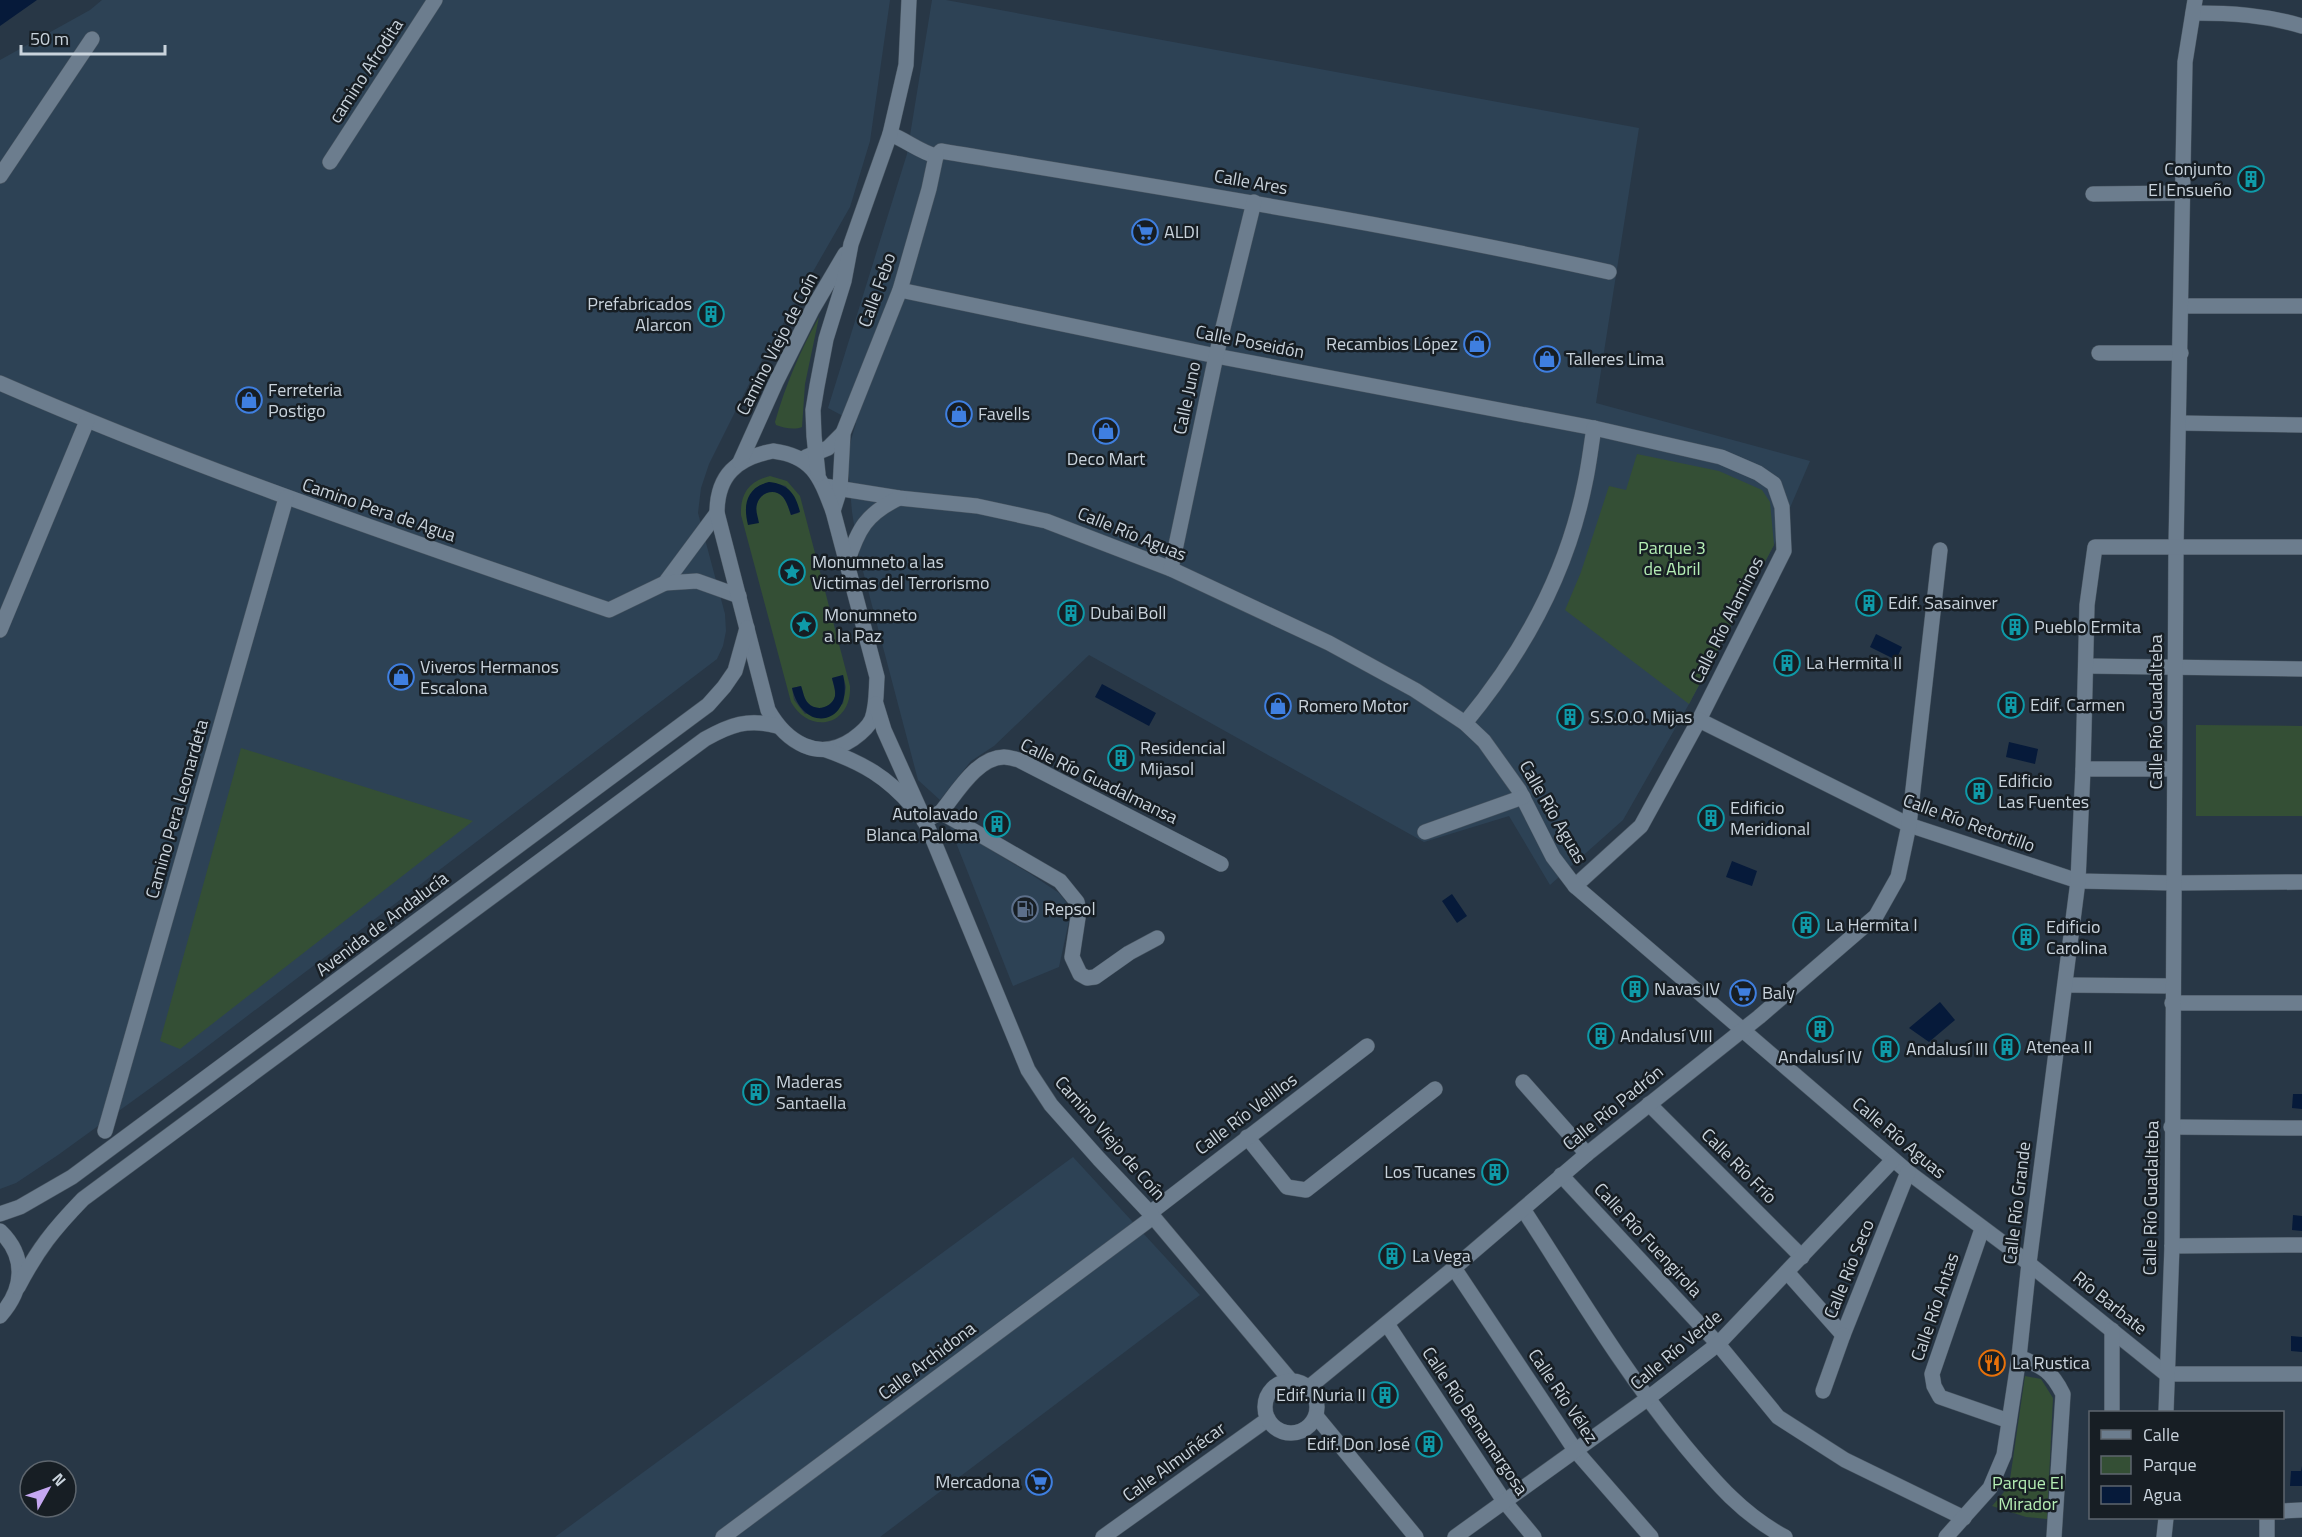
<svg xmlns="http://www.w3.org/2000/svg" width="2302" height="1537" viewBox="0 0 2302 1537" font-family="'Titillium Web',sans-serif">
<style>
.built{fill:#2d4255}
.green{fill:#344f35;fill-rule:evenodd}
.water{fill:#061a3a}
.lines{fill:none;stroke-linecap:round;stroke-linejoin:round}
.street-casing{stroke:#485561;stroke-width:16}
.secondary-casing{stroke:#485561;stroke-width:16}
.street{stroke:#6c7d8e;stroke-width:15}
.secondary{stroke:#6c7d8e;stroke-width:15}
.labels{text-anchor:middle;stroke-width:5;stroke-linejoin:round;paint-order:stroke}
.street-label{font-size:18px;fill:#c9d3dc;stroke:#171e24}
.poi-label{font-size:18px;fill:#c9d3dc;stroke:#171e24;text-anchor:start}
.park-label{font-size:18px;fill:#b4edb4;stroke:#171e24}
</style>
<rect width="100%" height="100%" fill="#283746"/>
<g class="built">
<path d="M102 0H890L870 141 850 207 752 378 709 464 701 488 698 513 725 614 726 631 723 646 717 659 192 1058 58 1155 16 1183 0 1189V60L90 10Z"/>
<path d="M932 0H946L1639 128 1596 403 1810 461 1774 545 1689 704 1623 820 1550 885 1509 816 1424 842 1089 655 994 746 971 761 940 800 918 780 859 556 852 512 847 454 856 423 828 408 907 154Z"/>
<path d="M949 825 1029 873 1059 893 1067 903 1070 916 1059 967 1013 986Z"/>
<path d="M1073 1157 1200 1295 880 1537H555Z"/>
</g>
<g class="green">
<path d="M819 317 805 384 802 427C795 430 783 428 776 425L775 422C786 384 800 351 819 317Z"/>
<path d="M1637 454 1719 471 1762 490 1770 502 1774 545 1689 704 1565 610 1581 572 1609 486 1626 490Z"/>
<path d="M770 476 787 481 800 496 850 686C852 725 810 736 791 702L741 515C740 494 749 481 770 476ZM769 482 786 486 799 513 791 515C788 508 787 500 782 496 770 485 757 496 756 509L754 489ZM843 675 846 687 843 704 805 714 794 700 792 688 801 686C803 692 804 699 808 703 816 712 832 708 835 697 836 691 833 684 832 678Z"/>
<path d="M2196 725 2302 726V816H2196Z"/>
<path d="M241 748 473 821 180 1049 160 1041Z"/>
<path d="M2025 1376 2041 1379 2053 1398 2047 1519 2026 1517 1992 1506 2009 1486Z"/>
</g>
<g class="water">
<path d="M0 0H37L0 26Z"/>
<path d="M769 482C789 484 796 495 800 512L791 515C789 509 787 502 783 497 775 488 760 492 757 504 755 510 758 517 759 523L748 525C743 505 746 488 769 482Z"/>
<path d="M1876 634 1902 647 1896 660 1870 647Z"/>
<path d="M843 675C855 724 803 736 792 688L801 686C803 691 804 699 808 703 816 712 832 708 835 696 836 690 833 683 832 678Z"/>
<path d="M1102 684 1156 713 1149 726 1095 697Z"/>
<path d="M2009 742 2038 749 2035 764 2006 757Z"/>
<path d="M1769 820 1789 831 1784 839 1764 829Z"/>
<path d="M1732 861 1757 871 1752 886 1726 877Z"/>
<path d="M1452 894 1467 916 1457 923 1442 901Z"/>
<path d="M1940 1002 1955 1020 1929 1042 1909 1028Z"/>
<path d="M2293 1094H2302V1109L2292 1108Z"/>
<path d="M2293 1215 2302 1216V1231L2292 1230Z"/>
<path d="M2302 1334V1352L2291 1351V1336L2302 1337Z"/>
<path d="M2302 1466V1486H2290L2291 1471H2301Z"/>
</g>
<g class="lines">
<g class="street-casing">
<g id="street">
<path d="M2193 13C2231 13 2266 15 2302 26"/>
<path d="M890 134C906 140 920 152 936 156L941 151C1164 188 1388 223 1609 272"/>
<path d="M330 162 435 0"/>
<path d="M0 176 92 39"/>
<path d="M2093 194 2183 193"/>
<path d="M900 290 1216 356 1594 428 1721 457 1758 473 1774 484 1782 507 1784 551 1699 720 1641 826 1575 886"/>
<path d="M2181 306H2302"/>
<path d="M2099 353H2181"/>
<path d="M0 383C199 470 404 539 609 610L665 583 717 513"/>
<path d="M2179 423 2302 425"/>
<path d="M806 457 828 448 843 433"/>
<path d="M824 486 899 498 977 506 1046 521 1171 569 1329 643 1415 690 1465 723 1484 741 1519 790 1553 857 1575 886 1908 1172 2007 1246 2166 1374H2302"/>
<path d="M833 511 840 489 843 433 900 290 929 189 936 156"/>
<path d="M847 563C858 529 866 514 899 498"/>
<path d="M1171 569 1216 356 1254 202"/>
<path d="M665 583 697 581 739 596"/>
<path d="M0 630 87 421"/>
<path d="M2086 666 2302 669"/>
<path d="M1699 720 1909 825 2078 881 2174 883 2302 882"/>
<path d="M1465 723C1523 653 1567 573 1585 483 1589 465 1591 446 1594 428"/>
<path d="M2083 769H2174"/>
<path d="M941 812C956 794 977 757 1004 757 1009 757 1014 759 1019 760L1221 864"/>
<path d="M924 821 941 812 1060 881 1077 902 1079 911 1072 957 1080 974 1087 978 1095 977 1129 953 1157 938"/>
<path d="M1425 832 1523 797"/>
<path d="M2065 985 2173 986"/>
<path d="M2172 1003H2302"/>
<path d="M1523 1082 1587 1154"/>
<path d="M1649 1104 1802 1257"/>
<path d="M2171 1127 2302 1128"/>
<path d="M105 1131 286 498"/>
<path d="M1247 1137 1287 1187 1306 1190 1435 1089"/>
<path d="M1561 1175 1718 1344 1778 1417 1845 1460 1964 1518"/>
<path d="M1523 1209C1575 1289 1624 1372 1685 1446 1715 1482 1743 1515 1785 1537"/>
<path d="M1150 1213 1367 1046"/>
<path d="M1982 1229 1932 1374 1934 1386 1940 1397 2009 1421"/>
<path d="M2172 1246 2302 1245"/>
<path d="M1454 1268 1575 1450 1651 1537"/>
<path d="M1787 1272 1843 1335 1908 1172"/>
<path d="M1387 1324 1504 1501 1534 1537"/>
<path d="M2112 1330V1412"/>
<path d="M2019 1357C2043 1367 2051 1370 2063 1394L2054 1537"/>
<path d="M1308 1388 1454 1268 1587 1154 1759 1017 1876 916 1898 877 1909 825 1940 550"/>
<path d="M1823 1391 1843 1335"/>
<path d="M2166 1412 2172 1246 2176 547 2185 62 2195 0"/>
<path d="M2282 1511 2302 1510"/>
<path d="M723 1537 1153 1217"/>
<path d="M1103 1537 1268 1419"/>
<path d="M1455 1537 1647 1399 1718 1344 1893 1160"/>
<path d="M1946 1537 1990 1488 2004 1455 2019 1357 2029 1263 2078 881 2083 769 2087 605 2095 547H2302"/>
<path d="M2164 1537 2166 1518"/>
<path d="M2267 1537V1518"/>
</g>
</g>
<g class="secondary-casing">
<g id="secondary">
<path d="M773 451C813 456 820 477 833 511L877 677C876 691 877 705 872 719 868 728 860 734 853 739 818 763 786 742 768 710L717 513C717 475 737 458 773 451Z"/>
<path d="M740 462 776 382 812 310 845 254"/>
<path d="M818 474 814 436 813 410 817 386 826 339 844 281 851 244 890 134 906 65 909 0"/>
<path d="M876 704 884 730 932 837 1028 1070 1051 1105 1099 1159 1150 1213 1292 1382"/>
<path d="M826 750C863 763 887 777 913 807"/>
<path d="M0 1214 20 1207 72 1177 708 705 724 687 735 671 747 628"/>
<path d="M0 1231C27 1257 24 1289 0 1316"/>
<path d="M18 1287C38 1249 53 1230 83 1199L705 739C730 725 748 718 777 726"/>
<circle cx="1291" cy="1407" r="26"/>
<path d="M1316 1416 1416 1537"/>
</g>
</g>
<use href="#street" class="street"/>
<use href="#secondary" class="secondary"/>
</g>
<defs>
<g id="building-ring" transform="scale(1.35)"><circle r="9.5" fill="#171e24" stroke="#0f9aa8" stroke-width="1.5"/><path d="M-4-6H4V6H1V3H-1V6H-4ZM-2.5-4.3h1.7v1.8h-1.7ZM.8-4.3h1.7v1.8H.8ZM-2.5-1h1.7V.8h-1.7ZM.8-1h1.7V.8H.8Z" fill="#0f9aa8"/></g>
<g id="supermarket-ring" transform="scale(1.35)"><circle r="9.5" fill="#171e24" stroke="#3f7fe0" stroke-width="1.5"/><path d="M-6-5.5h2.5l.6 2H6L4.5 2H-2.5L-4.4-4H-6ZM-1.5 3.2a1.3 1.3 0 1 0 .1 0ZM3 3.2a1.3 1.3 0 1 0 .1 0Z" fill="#3f7fe0"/></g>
<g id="shop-ring" transform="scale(1.35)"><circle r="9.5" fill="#171e24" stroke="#3f7fe0" stroke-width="1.5"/><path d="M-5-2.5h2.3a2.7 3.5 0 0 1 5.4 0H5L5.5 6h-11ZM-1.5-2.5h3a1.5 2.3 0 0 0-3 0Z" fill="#3f7fe0"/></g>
<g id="sight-ring" transform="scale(1.35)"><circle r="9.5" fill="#171e24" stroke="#0f9aa8" stroke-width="1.5"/><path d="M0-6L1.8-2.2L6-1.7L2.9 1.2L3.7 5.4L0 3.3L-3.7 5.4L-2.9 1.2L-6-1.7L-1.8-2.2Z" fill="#0f9aa8"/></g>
<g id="fuel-ring" transform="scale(1.35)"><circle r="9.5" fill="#171e24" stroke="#5c6f8a" stroke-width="1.5"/><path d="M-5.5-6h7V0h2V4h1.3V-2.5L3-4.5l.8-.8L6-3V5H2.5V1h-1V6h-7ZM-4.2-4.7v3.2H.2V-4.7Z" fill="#5c6f8a"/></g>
<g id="restaurant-ring" transform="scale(1.35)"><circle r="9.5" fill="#171e24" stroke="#e8710a" stroke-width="1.5"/><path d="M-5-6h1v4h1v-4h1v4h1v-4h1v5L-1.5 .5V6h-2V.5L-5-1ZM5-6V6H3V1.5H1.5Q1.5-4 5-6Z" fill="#e8710a"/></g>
</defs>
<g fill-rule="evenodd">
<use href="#building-ring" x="2251" y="179"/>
<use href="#supermarket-ring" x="1145" y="232"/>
<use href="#building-ring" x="711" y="314"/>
<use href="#shop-ring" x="1477" y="344"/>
<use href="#shop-ring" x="1547" y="359"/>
<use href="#shop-ring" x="249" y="400"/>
<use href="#shop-ring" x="959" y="414"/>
<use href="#shop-ring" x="1106" y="431"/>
<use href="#sight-ring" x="792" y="572"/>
<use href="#building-ring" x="1869" y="603"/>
<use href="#building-ring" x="1071" y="613"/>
<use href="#sight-ring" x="804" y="625"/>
<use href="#building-ring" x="2015" y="627"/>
<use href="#building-ring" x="1787" y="663"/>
<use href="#shop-ring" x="401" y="677"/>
<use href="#building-ring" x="2011" y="705"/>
<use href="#shop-ring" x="1278" y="706"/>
<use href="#building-ring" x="1570" y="717"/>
<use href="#building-ring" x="1121" y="758"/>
<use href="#building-ring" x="1979" y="791"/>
<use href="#building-ring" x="1711" y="818"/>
<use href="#building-ring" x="997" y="824"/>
<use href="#fuel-ring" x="1025" y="909"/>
<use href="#building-ring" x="1806" y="925"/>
<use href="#building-ring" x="2026" y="937"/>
<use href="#building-ring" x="1635" y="989"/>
<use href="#supermarket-ring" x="1743" y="993"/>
<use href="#building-ring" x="1820" y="1029"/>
<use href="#building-ring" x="1601" y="1036"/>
<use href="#building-ring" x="2007" y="1047"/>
<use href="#building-ring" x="1886" y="1049"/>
<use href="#building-ring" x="756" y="1092"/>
<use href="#building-ring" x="1495" y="1172"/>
<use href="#building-ring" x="1392" y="1256"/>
<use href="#restaurant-ring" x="1992" y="1363"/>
<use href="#building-ring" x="1385" y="1395"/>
<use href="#building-ring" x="1429" y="1444"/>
<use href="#supermarket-ring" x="1039" y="1482"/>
</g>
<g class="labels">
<g class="street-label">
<text transform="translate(366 71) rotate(-57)" y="6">camino Afrodita</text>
<text transform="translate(1251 182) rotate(10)" y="6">Calle Ares</text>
<text transform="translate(877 290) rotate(-70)" y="6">Calle Febo</text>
<text transform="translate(1250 342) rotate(11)" y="6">Calle Poseidón</text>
<text transform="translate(777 344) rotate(-63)" y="6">Camino Viejo de Coín</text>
<text transform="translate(1187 398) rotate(-78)" y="6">Calle Juno</text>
<text transform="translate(379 510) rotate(19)" y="6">Camino Pera de Agua</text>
<text transform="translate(1132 534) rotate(22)" y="6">Calle Río Aguas</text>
<text transform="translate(1727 620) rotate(-63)" y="6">Calle Río Alaminos</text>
<text transform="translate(2156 712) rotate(-90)" y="6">Calle Río Guadalteba</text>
<text transform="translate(1099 781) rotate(26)" y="6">Calle Río Guadalmansa</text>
<text transform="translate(177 809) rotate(-74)" y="6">Camino Pera Leonardeta</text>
<text transform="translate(1553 812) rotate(60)" y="6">Calle Río Aguas</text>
<text transform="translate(1969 823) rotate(20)" y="6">Calle Río Retortillo</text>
<text transform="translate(382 924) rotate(-37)" y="6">Avenida de Andalucía</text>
<text transform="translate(1613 1108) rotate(-39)" y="6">Calle Río Padrón</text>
<text transform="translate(1246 1114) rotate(-37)" y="6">Calle Río Velillos</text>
<text transform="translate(1110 1138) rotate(49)" y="6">Camino Viejo de Coín</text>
<text transform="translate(1899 1138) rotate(40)" y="6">Calle Río Aguas</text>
<text transform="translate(1739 1166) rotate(45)" y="6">Calle Río Frío</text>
<text transform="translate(2151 1198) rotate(-89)" y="6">Calle Río Guadalteba</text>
<text transform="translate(2017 1203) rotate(-83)" y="6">Calle Río Grande</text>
<text transform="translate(1648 1240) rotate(47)" y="6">Calle Río Fuengirola</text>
<text transform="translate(1849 1269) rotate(-68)" y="6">Calle Río Seco</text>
<text transform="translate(2110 1303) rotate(39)" y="6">Río Barbate</text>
<text transform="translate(1935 1307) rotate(-71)" y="6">Calle Río Antas</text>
<text transform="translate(1676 1350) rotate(-40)" y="6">Calle Río Verde</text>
<text transform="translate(927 1361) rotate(-37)" y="6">Calle Archidona</text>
<text transform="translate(1563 1396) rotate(56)" y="6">Calle Río Vélez</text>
<text transform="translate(1475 1421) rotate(56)" y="6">Calle Río Benamargosa</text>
<text transform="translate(1174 1462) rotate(-36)" y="6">Calle Almuñécar</text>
</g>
<g class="poi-label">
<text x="2232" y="175" text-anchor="end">Conjunto<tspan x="2232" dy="21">El Ensueño</tspan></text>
<text x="1164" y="238">ALDI</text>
<text x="692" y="310" text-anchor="end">Prefabricados<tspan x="692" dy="21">Alarcon</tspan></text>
<text x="1458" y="350" text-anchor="end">Recambios López</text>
<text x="1566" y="365">Talleres Lima</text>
<text x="268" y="396">Ferreteria<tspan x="268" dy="21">Postigo</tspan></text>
<text x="978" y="420">Favells</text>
<text x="1106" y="465" text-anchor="middle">Deco Mart</text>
<text x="812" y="568">Monumneto a las<tspan x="812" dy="21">Victimas del Terrorismo</tspan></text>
<text x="1888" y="609">Edif. Sasainver</text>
<text x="1090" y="619">Dubai Boll</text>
<text x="824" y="621">Monumneto<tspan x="824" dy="21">a la Paz</tspan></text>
<text x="2034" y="633">Pueblo Ermita</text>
<text x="1806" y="669">La Hermita II</text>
<text x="420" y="673">Viveros Hermanos<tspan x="420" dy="21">Escalona</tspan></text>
<text x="2030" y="711">Edif. Carmen</text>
<text x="1298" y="712">Romero Motor</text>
<text x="1590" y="723">S.S.O.O. Mijas</text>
<text x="1140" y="754">Residencial<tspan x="1140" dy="21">Mijasol</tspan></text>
<text x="1998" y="787">Edificio<tspan x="1998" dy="21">Las Fuentes</tspan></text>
<text x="1730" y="814">Edificio<tspan x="1730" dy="21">Meridional</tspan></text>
<text x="978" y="820" text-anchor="end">Autolavado<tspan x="978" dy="21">Blanca Paloma</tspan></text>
<text x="1044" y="915">Repsol</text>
<text x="1826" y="931">La Hermita I</text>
<text x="2046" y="933">Edificio<tspan x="2046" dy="21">Carolina</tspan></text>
<text x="1654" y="995">Navas IV</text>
<text x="1762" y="999">Baly</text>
<text x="1620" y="1042">Andalusí VIII</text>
<text x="2026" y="1053">Atenea II</text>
<text x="1906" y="1055">Andalusí III</text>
<text x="1820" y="1063" text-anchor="middle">Andalusí IV</text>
<text x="776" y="1088">Maderas<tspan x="776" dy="21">Santaella</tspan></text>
<text x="1476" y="1178" text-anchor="end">Los Tucanes</text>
<text x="1412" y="1262">La Vega</text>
<text x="2012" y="1369">La Rustica</text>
<text x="1366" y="1401" text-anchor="end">Edif. Nuria II</text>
<text x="1410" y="1450" text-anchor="end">Edif. Don José</text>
<text x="1020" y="1488" text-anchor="end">Mercadona</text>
</g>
<g class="park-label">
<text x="1672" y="554">Parque 3<tspan x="1672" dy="21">de Abril</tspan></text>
<text x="2028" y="1489">Parque El<tspan x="2028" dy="21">Mirador</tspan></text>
</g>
</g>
<rect x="2089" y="1411" width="195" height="108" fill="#171e24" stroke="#5e666e" stroke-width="1.5"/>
<rect x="2101" y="1430" width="30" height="9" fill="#6c7d8e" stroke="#5e666e" stroke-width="1.5"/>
<text x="2143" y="1441" font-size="18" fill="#c9d3dc">Calle</text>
<rect x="2101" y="1456" width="30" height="18" fill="#344f35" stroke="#5e666e" stroke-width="1.5"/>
<text x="2143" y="1471" font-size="18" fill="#c9d3dc">Parque</text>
<rect x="2101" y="1486" width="30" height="18" fill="#061a3a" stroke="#5e666e" stroke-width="1.5"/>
<text x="2143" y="1501" font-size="18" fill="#c9d3dc">Agua</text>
<g transform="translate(48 1489) rotate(50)"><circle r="28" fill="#171e24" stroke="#5e666e" stroke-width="1.5"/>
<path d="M0-4.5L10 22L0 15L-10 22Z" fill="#c5a7f1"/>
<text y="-9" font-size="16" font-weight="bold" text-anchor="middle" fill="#c9d3dc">N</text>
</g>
<path d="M21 45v9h144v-9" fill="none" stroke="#c9d3dc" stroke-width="3"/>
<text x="30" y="45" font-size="18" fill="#c9d3dc" stroke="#171e24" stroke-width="4.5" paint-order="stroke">50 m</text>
</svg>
